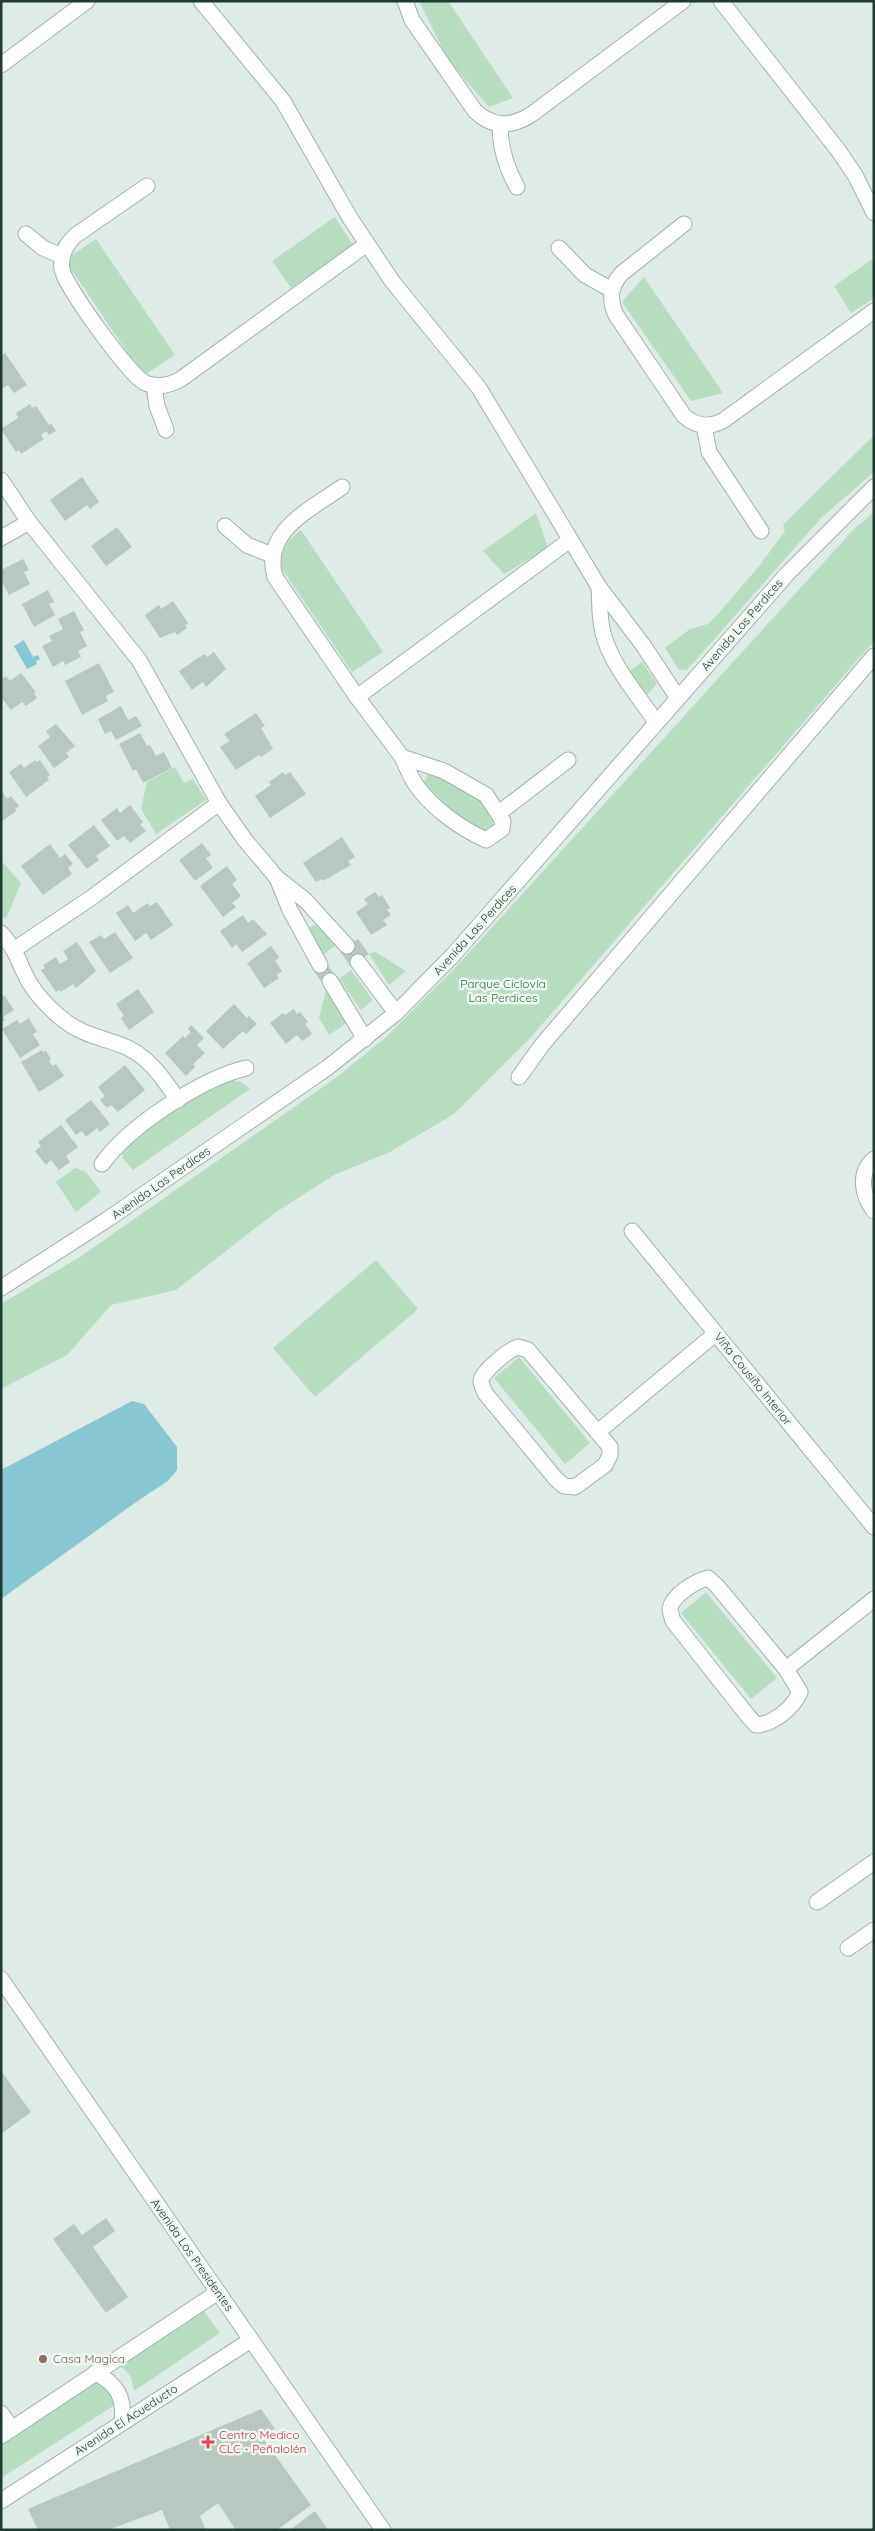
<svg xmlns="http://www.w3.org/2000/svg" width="875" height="2531" viewBox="0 0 875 2531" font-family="Quicksand,sans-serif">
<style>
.green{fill:#b8ddc1}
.water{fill:#86c7d1}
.building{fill:#b8c8c1}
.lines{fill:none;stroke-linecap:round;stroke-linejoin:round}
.minor-casing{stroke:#a2b3ad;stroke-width:17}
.minor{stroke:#fff;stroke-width:15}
.education-dot{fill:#8d6e63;stroke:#f0f7f3;stroke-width:2}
.health-dot{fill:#e0444e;stroke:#f0f7f3;stroke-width:2}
.labels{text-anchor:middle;stroke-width:5;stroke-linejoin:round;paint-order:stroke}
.street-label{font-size:12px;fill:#203b33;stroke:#f0f7f3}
.park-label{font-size:12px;fill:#2a7245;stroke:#f0f7f3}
.education-label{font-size:12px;fill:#785e54;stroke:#f0f7f3;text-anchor:start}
.health-label{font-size:12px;fill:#be3a42;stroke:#f0f7f3;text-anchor:start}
</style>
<rect width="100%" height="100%" fill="#dfebe6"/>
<g class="green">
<path d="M419 1H448L513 98 489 107 448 60Z"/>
<path d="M335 217 353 245 291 288 272 261Z"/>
<path d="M96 239 175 355 143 376 65 260Z"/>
<path d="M874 258V298L851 313 834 286Z"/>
<path d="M644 277 723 393 691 401 622 302Z"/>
<path d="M874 435V472L821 518 687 670H679L665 648 690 629 708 624 718 614 760 565 785 531 783 525Z"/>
<path d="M874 512V641L532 1036 454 1114 390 1152 334 1175 276 1212 176 1290 111 1305 67 1355 1 1389V1304L80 1257 337 1077 385 1038 456 967 855 528Z"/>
<path d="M536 513 548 548 504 574 483 551Z"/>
<path d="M301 530 383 652 352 672 282 569C279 550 287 541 301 530Z"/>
<path d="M642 662 657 683 647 695 626 674Z"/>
<path d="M175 767 184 783 193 779 206 800 156 834 141 809 147 782Z"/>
<path d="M428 773 463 785 495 814 493 825 485 832C460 820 442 802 424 783Z"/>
<path d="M1 861 21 883 6 919 1 915Z"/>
<path d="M313 925 319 926 335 946 321 956 308 929Z"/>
<path d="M374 951 406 971 389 985 369 954Z"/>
<path d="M351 970 373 1000 361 1010 339 979Z"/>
<path d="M326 990 348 1022 329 1035 319 1018Z"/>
<path d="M228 1080 241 1082 250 1089 133 1170 124 1160 121 1149 178 1107Z"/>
<path d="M75 1168 86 1172 101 1192 76 1212 56 1182Z"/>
<path d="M376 1260 418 1309 315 1397 273 1348Z"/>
<path d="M519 1357 590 1443 565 1464 494 1378Z"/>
<path d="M706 1592 777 1678 751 1699 681 1613Z"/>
<path d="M203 2310 220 2333 134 2391C132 2379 130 2371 119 2366Z"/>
<path d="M105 2381 116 2398 113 2406 1 2478V2443L94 2382Z"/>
</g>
<g class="water">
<path d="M24 640 33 657 38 655 40 659 36 661 37 664 27 669 14 646Z"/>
<path d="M132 1401 144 1404 177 1447V1470L168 1481 139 1500 1 1599V1470Z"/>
</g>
<g class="building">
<path d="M5 353 27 385 14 393 8 385 1 389V356Z"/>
<path d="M30 404 32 408 36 406 49 425 51 423 56 431 49 435 46 431 41 435 44 439 21 454 19 450 16 452 1 429 18 418 16 413Z"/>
<path d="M82 477 99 502 90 509 87 505 65 521 50 500Z"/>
<path d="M117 527 132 547 106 566 91 546Z"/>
<path d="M23 559 29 570 24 572 30 584 9 595 1 580V570Z"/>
<path d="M48 590 54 602 49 604 55 615 34 627 22 604Z"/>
<path d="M173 601 188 623 185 625 187 628 177 635 175 632 160 638 145 615 159 605 161 609Z"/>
<path d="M74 611 84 630 80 632 87 646 78 651 81 657 65 665 63 661 53 667 42 646 52 641 49 636 63 629 58 619Z"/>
<path d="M214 652 226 669 206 687 203 682 192 690 179 671 204 654 207 657Z"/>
<path d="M99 663 114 692 106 696 108 701 82 715 65 681Z"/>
<path d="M21 673 36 692 34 693 37 698 26 706 22 702 11 710 1 697V680L6 676 10 681Z"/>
<path d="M121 706 128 720 136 716 142 726 116 740 111 731 105 734 98 719Z"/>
<path d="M256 713 265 726 261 728 273 749 261 757 259 755 236 770 220 747 230 741 224 734Z"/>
<path d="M56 724 75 746 66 753 69 757 54 768 38 746 50 737 46 731Z"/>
<path d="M140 733 147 746 150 745 156 756 164 752 172 768 143 783 136 769 133 771 119 744Z"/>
<path d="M35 760 36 762 40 760 50 775 47 777 49 780 26 797 9 772 21 764 24 768Z"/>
<path d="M283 772 285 775 290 772 306 794 270 818 255 796 271 785 269 782Z"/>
<path d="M1 790 7 799 11 796 19 806 15 809 16 811 1 822Z"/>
<path d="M130 805 143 822 140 824 146 831 130 843 124 836 117 841 101 820 117 808 120 813Z"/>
<path d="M94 825 110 846 96 856 99 860 87 869 68 845Z"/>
<path d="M342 837 355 857 348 861 351 865 323 881 322 879 316 882 303 863Z"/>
<path d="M202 843 211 855 206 858 213 868 195 881 179 860Z"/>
<path d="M50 844 60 858 65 854 73 864 68 868 72 874 43 895 21 866Z"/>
<path d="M227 866 237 880 232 884 241 896 232 903 236 907 223 917 200 886Z"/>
<path d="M375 892 379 897 382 895 390 908 387 910 391 915 383 920 387 925 371 935 356 912 368 904 364 899Z"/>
<path d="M157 902 173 925 151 940 146 933 135 941 116 913 128 905 133 913 148 903 150 906Z"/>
<path d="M243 915 248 923 253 919 267 934 242 952 236 944 232 948 220 931Z"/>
<path d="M115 932 133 958 110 973 89 942 101 935 104 939Z"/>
<path d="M358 939 369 954 351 967 340 951Z"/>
<path d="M77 942 96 971 76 988 73 984 61 992 60 990 56 992 41 970 45 968 43 965 56 957 60 964 68 959 63 951Z"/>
<path d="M271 946 279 957 275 961 282 971 277 975 279 978 264 988 247 963Z"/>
<path d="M325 961 336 977 324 985 313 970Z"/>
<path d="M138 989 154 1012 129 1030 121 1018 124 1016 116 1004Z"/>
<path d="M4 995 14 1010 3 1017 5 1020 1 1023V997Z"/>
<path d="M234 1004 247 1018 249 1016 257 1024 246 1034 243 1031 223 1049 206 1031Z"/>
<path d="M294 1009 297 1014 300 1012 308 1022 305 1024 312 1034 302 1041 297 1035 286 1044 270 1023 283 1013 285 1015Z"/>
<path d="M29 1018 37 1032 33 1034 40 1045 20 1058 2 1029 17 1020 20 1024Z"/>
<path d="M191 1025 204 1038 197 1045 205 1053 193 1064 195 1067 186 1076 165 1053 183 1036 185 1038 191 1032 188 1029Z"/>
<path d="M42 1050 43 1052 46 1051 51 1059 49 1060 52 1066 56 1064 64 1076 39 1092 21 1062Z"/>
<path d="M125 1065 145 1090 118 1112 111 1105 107 1108 100 1100 105 1096 98 1087Z"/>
<path d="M91 1100 110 1124 100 1132 97 1128 86 1137 82 1131 76 1135 65 1120Z"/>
<path d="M61 1125 78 1147 66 1156 70 1162 59 1170 51 1160 46 1165 35 1151 41 1146 38 1142Z"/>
<path d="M1 2071 31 2112 1 2134Z"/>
<path d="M106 2218 115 2231 93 2247 128 2297 106 2313 53 2239 74 2224 82 2235Z"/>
<path d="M261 2409 275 2429 259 2433 311 2505 277 2530H236L218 2503 200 2516 206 2530H170L162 2510 108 2530H38L28 2509Z"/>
<path d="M315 2511 328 2530H290Z"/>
</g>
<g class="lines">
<g class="minor-casing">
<g id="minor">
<path d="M201 1 283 101 350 218 392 281 479 388 599 587 643 645 678 698"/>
<path d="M405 1 412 20 475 111C493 128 512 127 532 114L683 1"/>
<path d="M721 1 838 150 855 175 874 213"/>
<path d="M1 65 87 1"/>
<path d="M500 125C500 148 506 167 517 187"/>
<path d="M147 186 76 235C66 244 60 255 62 269 64 285 130 376 145 383 158 388 169 386 181 379L367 244"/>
<path d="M684 224 621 274C610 287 609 300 616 315L684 416C697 427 710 428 724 420L874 311"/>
<path d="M26 234 43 248 62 256"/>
<path d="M559 248 585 275 612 290"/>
<path d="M154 386 157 406 166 430"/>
<path d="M704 426 709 452 761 531"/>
<path d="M1 480 29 522 139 660 219 803 245 840 277 878 305 900 347 946"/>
<path d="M342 487C310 510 262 531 275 577L357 697 402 757 444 771 486 795 503 821 502 829 486 840C460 828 432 808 416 785 410 776 406 766 402 757"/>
<path d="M225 526 247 545 272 555"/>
<path d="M1 538 29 522"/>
<path d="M599 587C600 602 599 618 603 633 611 665 638 695 656 722"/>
<path d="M357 697 570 540"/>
<path d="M499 813 568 760"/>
<path d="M277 878 290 910 320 965"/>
<path d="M1 933C18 952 18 962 29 982 38 997 52 1011 65 1021 81 1034 103 1038 121 1045 147 1054 163 1078 178 1100"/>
<path d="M15 949 91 898 219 803"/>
<path d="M358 962 396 1013"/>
<path d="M330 981 365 1039"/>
<path d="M519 1077 542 1045 874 656"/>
<path d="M874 1159C858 1173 862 1196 874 1211"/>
<path d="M102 1164C129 1126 201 1079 246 1068"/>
<path d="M632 1231 874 1527"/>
<path d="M1 1288 108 1219 327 1068 396 1013 454 954 787 574 874 487"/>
<path d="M518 1347 528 1350 610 1447V1455L605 1465 575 1487 564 1486 556 1479 485 1393C484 1390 481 1384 481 1381 481 1372 510 1349 518 1347Z"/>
<path d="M599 1431 715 1334"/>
<path d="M708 1578 717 1586 786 1669 800 1692C793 1708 774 1724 756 1725L748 1716 673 1621C672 1617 670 1612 670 1609 672 1595 696 1581 708 1578Z"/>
<path d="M786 1669 874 1599"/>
<path d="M817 1902 874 1862"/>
<path d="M848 1948 874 1930"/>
<path d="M1 1979 383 2530"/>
<path d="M95 2373C117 2383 125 2398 122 2422"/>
<path d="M1 2413 12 2429"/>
<path d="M1 2436 218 2292"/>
<path d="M1 2501 251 2340"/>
</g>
</g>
<use href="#minor" class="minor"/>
</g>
<circle class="education-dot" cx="43" cy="2359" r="5"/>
<path class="health-dot" d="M205.5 2434.5h5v5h5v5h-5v5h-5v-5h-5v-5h5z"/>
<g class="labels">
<g class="street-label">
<text transform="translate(742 625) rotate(-49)" y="4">Avenida Las Perdices</text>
<text transform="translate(475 930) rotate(-48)" y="4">Avenida Las Perdices</text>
<text transform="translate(161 1183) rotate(-35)" y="4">Avenida Las Perdices</text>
<text transform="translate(753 1379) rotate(51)" y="4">Viña Cousiño Interior</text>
<text transform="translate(192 2255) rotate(55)" y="4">Avenida Los Presidentes</text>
<text transform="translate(126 2420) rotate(-33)" y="4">Avenida El Acueducto</text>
</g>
<g class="park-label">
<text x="503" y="988">Parque Ciclovía<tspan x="503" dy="14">Las Perdices</tspan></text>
</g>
<g class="education-label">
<text x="53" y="2363">Casa Magica</text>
</g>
<g class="health-label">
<text x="219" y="2439">Centro Medico<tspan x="219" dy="14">CLC - Peñalolén</tspan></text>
</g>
</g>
<rect width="875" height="2531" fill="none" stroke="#203b33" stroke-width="5"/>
</svg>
